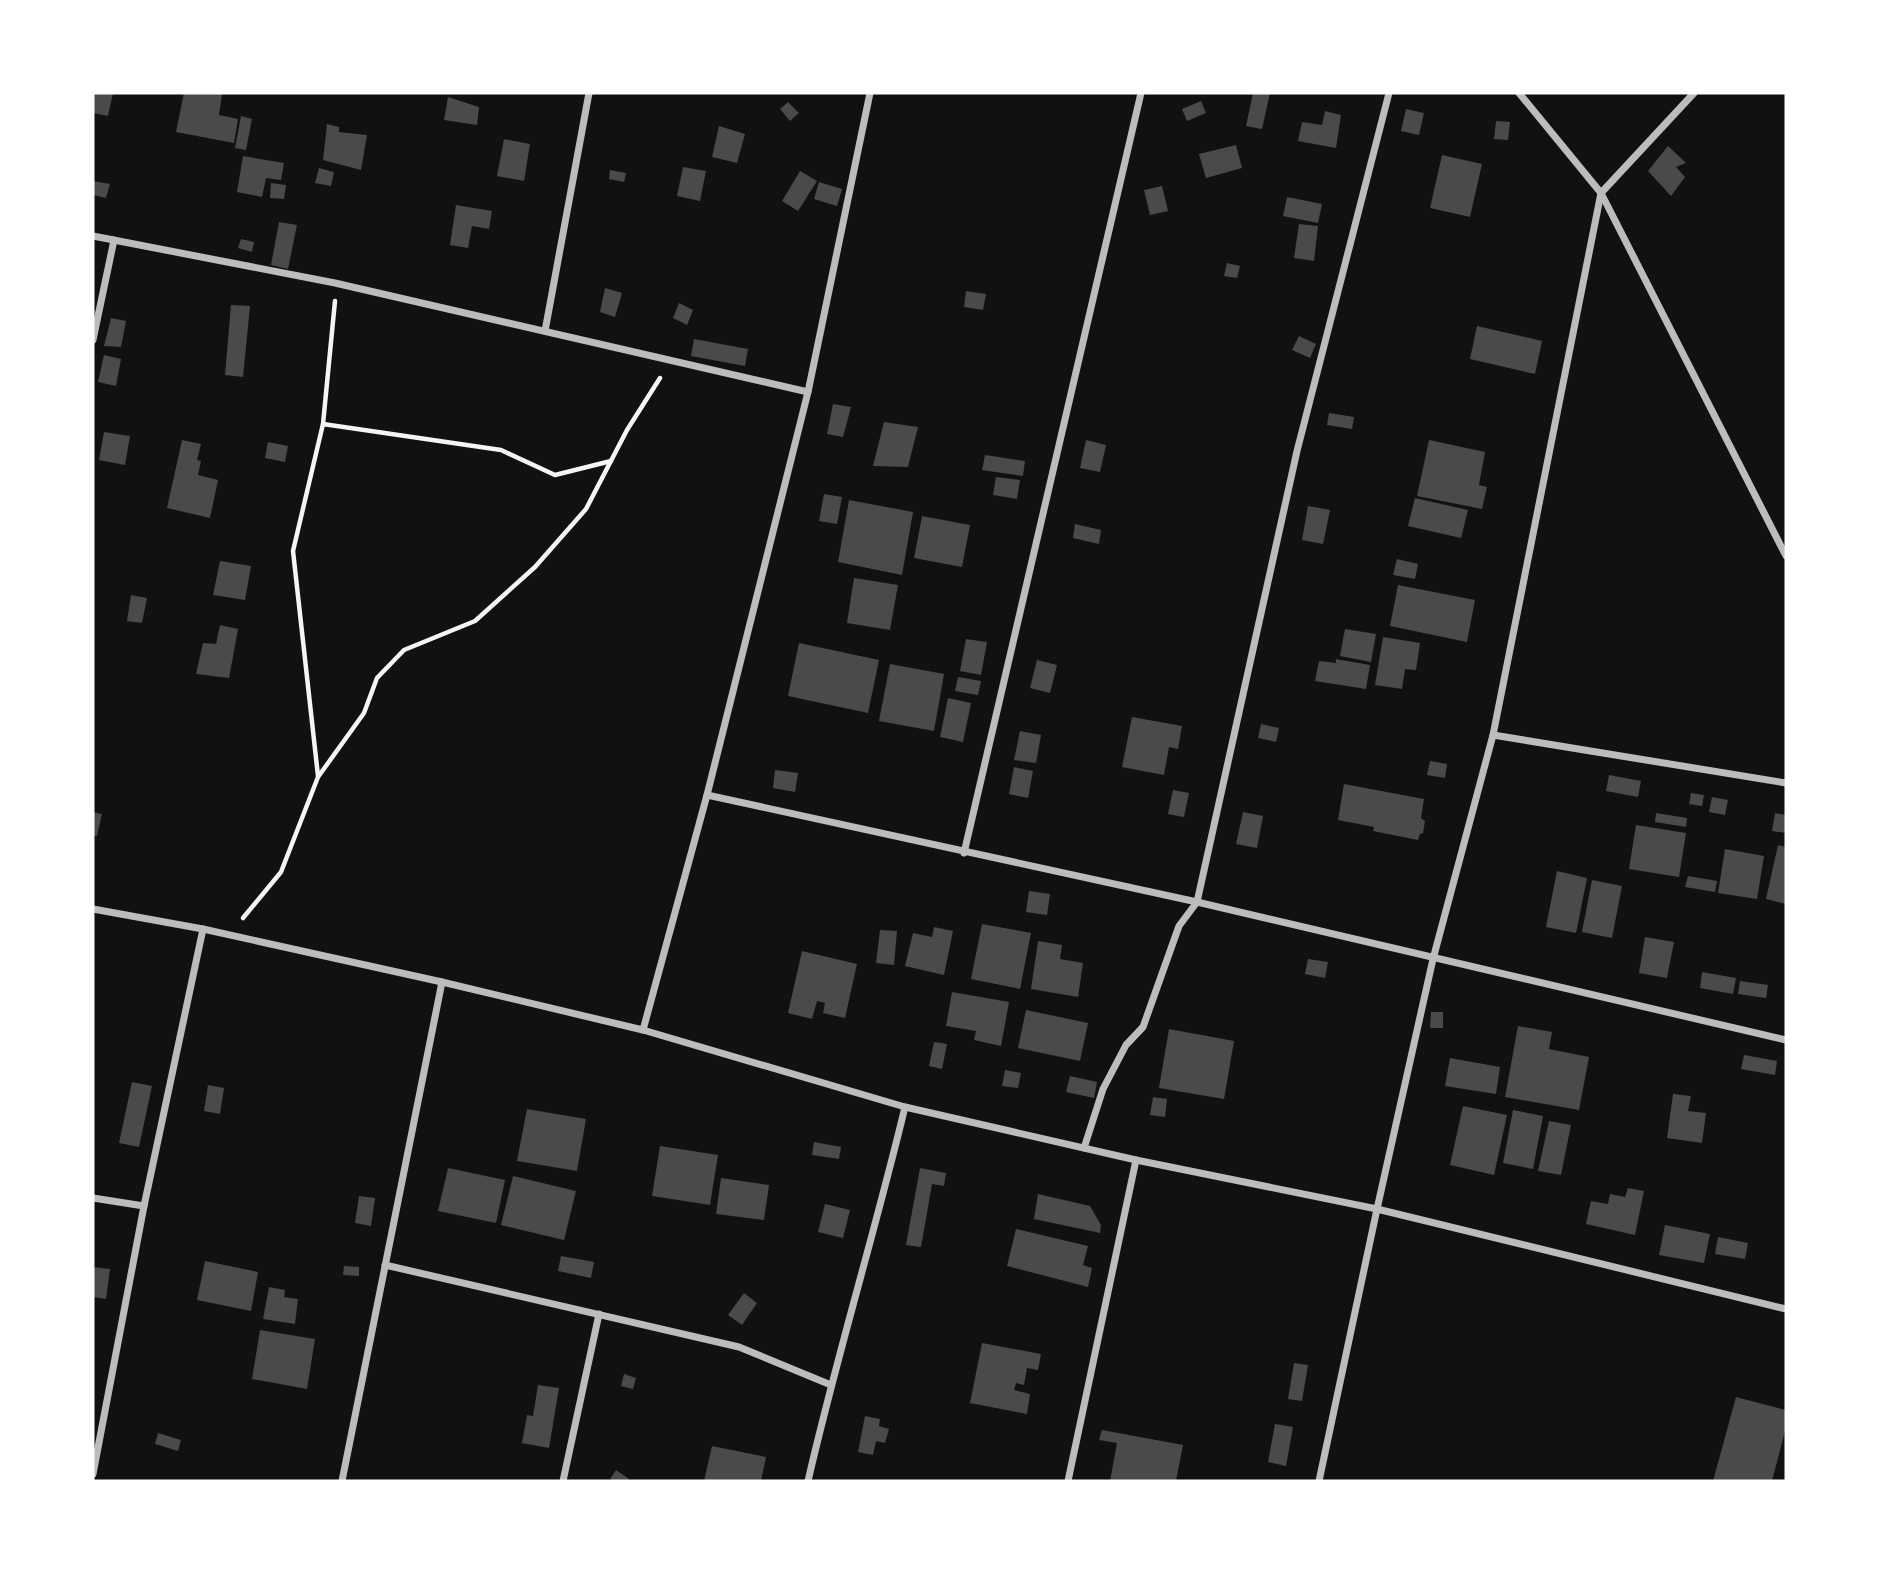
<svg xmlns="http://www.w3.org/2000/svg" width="1879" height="1574" viewBox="0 0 1879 1574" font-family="'PT Serif',serif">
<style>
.building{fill:#4a4a4a}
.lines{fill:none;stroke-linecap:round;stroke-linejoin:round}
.path{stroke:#f5f5f5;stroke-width:4.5}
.minor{stroke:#bcbcbc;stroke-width:7}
</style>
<rect width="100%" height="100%" fill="#111"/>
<g class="building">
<path d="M93 93H113L108 116 93 113Z"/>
<path d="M184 93 222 94 219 115 238 119 234 143 176 132Z"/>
<path d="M1253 93H1270L1262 129 1246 126Z"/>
<path d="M448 97 479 107 477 125 444 120Z"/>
<path d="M1201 101 1206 113 1187 121 1182 109Z"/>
<path d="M788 102 799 113 790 121 780 109Z"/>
<path d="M1406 109 1424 113 1419 135 1401 131Z"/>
<path d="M1325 111 1341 115 1336 148 1298 141 1302 122 1322 125Z"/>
<path d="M241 116 252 119 246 150 235 148Z"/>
<path d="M1496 121 1510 122 1508 140 1494 139Z"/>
<path d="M327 124 339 127V132L367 135 361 170 323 160Z"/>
<path d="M719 126 745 134 737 163 712 157Z"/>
<path d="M504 139 530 144 524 181 497 176Z"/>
<path d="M1236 145 1242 168 1206 178 1199 154Z"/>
<path d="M1668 146 1686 163 1676 167 1685 177 1671 196 1648 171Z"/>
<path d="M1442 155 1482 164 1470 217 1430 208Z"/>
<path d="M243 156 284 163 281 180 266 178 262 197 237 192Z"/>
<path d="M683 167 706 171 700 201 677 196Z"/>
<path d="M319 168 334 172 331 186 315 183Z"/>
<path d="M610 170 626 173 624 182 609 179Z"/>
<path d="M800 171 817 181 798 211 782 201Z"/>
<path d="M93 181 110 184 106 198 93 195Z"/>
<path d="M819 182 842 189 837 206 814 199Z"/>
<path d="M271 183 286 185 284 199 270 198Z"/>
<path d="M1162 186 1168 211 1150 215 1144 190Z"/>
<path d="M1287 197 1322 204 1318 223 1283 216Z"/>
<path d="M456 205 492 211 489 229 472 226 468 248 450 245Z"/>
<path d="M279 222 297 225 288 269 271 265Z"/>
<path d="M1299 224 1318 226 1314 261 1294 258Z"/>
<path d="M241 239 254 242 252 252 238 248Z"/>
<path d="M1227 263 1240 266 1237 278 1224 276Z"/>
<path d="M605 288 622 293 615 317 600 312Z"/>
<path d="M966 291 986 294 983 310 964 307Z"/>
<path d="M679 303 693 310 687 325 673 318Z"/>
<path d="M231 305 250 306 243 377 225 375Z"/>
<path d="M111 318 126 321 121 347 104 346Z"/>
<path d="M1477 326 1542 341 1535 374 1470 359Z"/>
<path d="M1299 336 1316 344 1310 358 1292 350Z"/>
<path d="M694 339 748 349 745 366 691 356Z"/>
<path d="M104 355 121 359 116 386 98 382Z"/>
<path d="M833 404 851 407 843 437 827 434Z"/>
<path d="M1329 413 1354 417 1352 429 1327 425Z"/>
<path d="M884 422 918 427 908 467 873 466Z"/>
<path d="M104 432 130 436 125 465 99 460Z"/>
<path d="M182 440 201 444 197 460 201 461 198 475 218 480 210 518 167 508Z"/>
<path d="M1086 440 1106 445 1100 472 1080 468Z"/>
<path d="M1429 440 1485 452 1479 485 1487 487 1482 509 1417 496Z"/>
<path d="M268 442 288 446 285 462 265 458Z"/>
<path d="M985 455 1025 461 1023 476 982 470Z"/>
<path d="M996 477 1020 480 1017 499 993 495Z"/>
<path d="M824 494 842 497 837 524 819 521Z"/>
<path d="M1415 498 1468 510 1461 538 1408 526Z"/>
<path d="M849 500 913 512 902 575 838 562Z"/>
<path d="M1308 506 1330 510 1323 544 1302 540Z"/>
<path d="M922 516 970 525 962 567 914 558Z"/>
<path d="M1075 524 1101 530 1099 544 1073 538Z"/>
<path d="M1397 559 1418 564 1415 579 1393 575Z"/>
<path d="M220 561 251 566 245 600 213 595Z"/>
<path d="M854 578 898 585 890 630 847 623Z"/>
<path d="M1398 585 1475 600 1467 642 1390 626Z"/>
<path d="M131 595 147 598 142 623 127 621Z"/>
<path d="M220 625 238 629 229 678 196 674 203 643 216 644Z"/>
<path d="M1345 629 1376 634 1371 662 1340 656Z"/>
<path d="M1383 637 1420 643 1416 670 1405 669 1402 689 1375 685Z"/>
<path d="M966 639 987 642 981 675 960 671Z"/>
<path d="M799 643 879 660 868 713 788 696Z"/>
<path d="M1336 659 1370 665 1366 689 1315 681 1319 661 1336 663Z"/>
<path d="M1037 660 1057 665 1050 693 1030 688Z"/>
<path d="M890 664 944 674 934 731 879 721Z"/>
<path d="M958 677 981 681 978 695 955 691Z"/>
<path d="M948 698 971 703 963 742 940 737Z"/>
<path d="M1132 717 1182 726 1178 749 1169 747 1164 775 1122 767Z"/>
<path d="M1261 724 1279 728 1276 742 1258 738Z"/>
<path d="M1020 731 1041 735 1036 763 1014 760Z"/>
<path d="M1430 761 1447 764 1445 778 1427 775Z"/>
<path d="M1014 767 1033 771 1028 798 1009 794Z"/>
<path d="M775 770 798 773 795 792 773 788Z"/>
<path d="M1609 775 1641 781 1638 797 1606 791Z"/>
<path d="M1344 784 1424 799 1421 818 1425 821 1423 833 1420 834 1418 840 1373 831 1374 827 1338 820Z"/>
<path d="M1173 790 1189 793 1184 817 1168 814Z"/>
<path d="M1691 793 1704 795 1702 806 1689 804Z"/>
<path d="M1712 797 1728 800 1725 815 1709 812Z"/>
<path d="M93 812 102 814 97 836H93Z"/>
<path d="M1243 812 1263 816 1257 848 1236 844Z"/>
<path d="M1656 813 1687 818 1686 827 1655 822Z"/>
<path d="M1775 813 1786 815V833L1772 831Z"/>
<path d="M1636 825 1686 833 1679 877 1629 869Z"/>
<path d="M1778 845 1786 847V904L1766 899Z"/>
<path d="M1725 849 1764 856 1757 899 1718 893Z"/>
<path d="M1557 871 1587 878 1576 933 1546 927Z"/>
<path d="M1688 876 1717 881 1715 892 1685 887Z"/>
<path d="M1592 880 1622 886 1612 938 1582 932Z"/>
<path d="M1029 891 1050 894 1047 915 1026 912Z"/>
<path d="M982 924 1031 933 1020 989 971 979Z"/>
<path d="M934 927 953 931 944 975 905 966 913 933 932 937Z"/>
<path d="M880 930 897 931 894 965 876 963Z"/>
<path d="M1645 937 1674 942 1667 978 1639 973Z"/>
<path d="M1038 941 1062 945 1060 959 1083 963 1078 997 1031 989Z"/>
<path d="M802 951 857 964 845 1018 823 1013 825 1003 817 1001 812 1019 788 1013Z"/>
<path d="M1308 959 1328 962 1325 978 1305 974Z"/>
<path d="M1702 972 1736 978 1733 994 1700 988Z"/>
<path d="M1740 981 1768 985 1766 998 1738 994Z"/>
<path d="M952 992 1009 1002 1001 1046 974 1040 976 1031 946 1026Z"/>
<path d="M1026 1010 1088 1023 1080 1061 1018 1048Z"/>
<path d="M1431 1012H1443V1028H1430Z"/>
<path d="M1518 1026 1552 1032 1549 1049 1589 1057 1579 1110 1505 1097Z"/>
<path d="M1169 1029 1234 1041 1224 1099 1159 1088Z"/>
<path d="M934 1042 947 1044 942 1069 929 1066Z"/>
<path d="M1744 1055 1777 1061 1775 1075 1741 1069Z"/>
<path d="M1450 1058 1500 1067 1496 1094 1445 1086Z"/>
<path d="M1005 1070 1021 1073 1018 1088 1002 1086Z"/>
<path d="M1070 1076 1097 1082 1094 1098 1066 1092Z"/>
<path d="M132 1082 152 1086 139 1147 119 1143Z"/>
<path d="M208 1085 224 1088 220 1114 204 1111Z"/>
<path d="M1673 1094 1691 1096 1688 1111 1706 1113 1702 1143 1667 1138Z"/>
<path d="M1153 1097 1167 1099 1165 1117 1150 1115Z"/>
<path d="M1463 1106 1507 1115 1494 1175 1450 1165Z"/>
<path d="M527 1109 586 1119 577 1171 517 1161Z"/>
<path d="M1513 1110 1543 1116 1533 1169 1503 1163Z"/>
<path d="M1549 1121 1571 1125 1561 1175 1538 1171Z"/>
<path d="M814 1142 841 1147 839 1159 812 1155Z"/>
<path d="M660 1146 718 1155 710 1205 652 1196Z"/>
<path d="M448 1168 505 1180 496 1223 438 1211Z"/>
<path d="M920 1168 946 1173 944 1186 932 1184 921 1247 906 1245Z"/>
<path d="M513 1176 576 1191 564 1240 501 1225Z"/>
<path d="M721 1178 769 1185 764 1220 716 1214Z"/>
<path d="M1628 1188 1644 1191 1635 1235 1586 1224 1591 1201 1608 1204 1610 1194 1625 1197Z"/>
<path d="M1038 1194 1090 1206 1101 1225 1100 1233 1034 1219Z"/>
<path d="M359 1196 375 1198 371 1226 355 1223Z"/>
<path d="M825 1204 850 1210 843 1238 818 1232Z"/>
<path d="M1665 1225 1710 1234 1704 1263 1659 1255Z"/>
<path d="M1016 1229 1088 1246 1083 1265 1092 1268 1088 1287 1007 1266Z"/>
<path d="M1718 1237 1748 1243 1745 1259 1715 1254Z"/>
<path d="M561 1256 594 1262 591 1278 558 1271Z"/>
<path d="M205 1261 258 1272 251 1311 197 1300Z"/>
<path d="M344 1266 359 1267V1276L343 1275Z"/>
<path d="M93 1267 110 1269 106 1299 93 1297Z"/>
<path d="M269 1287 285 1290 284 1297 298 1299 295 1324 263 1319Z"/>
<path d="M744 1293 757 1303 742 1325 728 1315Z"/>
<path d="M260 1330 315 1339 307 1389 252 1379Z"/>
<path d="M982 1343 1041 1354 1038 1370 1027 1368 1024 1385 1016 1383 1014 1390 1030 1394 1027 1414 970 1403Z"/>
<path d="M1294 1363 1308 1365 1302 1401 1288 1399Z"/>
<path d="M624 1374 636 1378 633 1389 621 1386Z"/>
<path d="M538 1385 559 1388 549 1448 522 1443 527 1415 533 1416Z"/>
<path d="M1736 1397 1786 1410V1427L1772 1481H1713Z"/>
<path d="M865 1416 880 1419 879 1426 889 1429 885 1443 876 1441 873 1455 858 1452Z"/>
<path d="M1275 1424 1293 1427 1286 1466 1268 1462Z"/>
<path d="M1102 1430 1183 1445 1176 1481H1110L1117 1443 1099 1440Z"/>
<path d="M158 1433 181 1440 178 1451 155 1444Z"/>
<path d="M712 1446 766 1457 761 1481H704Z"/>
<path d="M616 1470 629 1479 627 1481H614L610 1479Z"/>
</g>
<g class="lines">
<g class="path">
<path d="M323 424 501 450 555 475 611 461"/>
<path d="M318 776 293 551 323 424 335 301"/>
<path d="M243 918 281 872 318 777 364 713 377 678 404 650 475 621 535 567 586 509 627 430 660 378"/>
</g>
<g class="minor">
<path d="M1519 93 1601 193 1786 556"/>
<path d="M93 236 335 283 808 392"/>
<path d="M545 331 589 93"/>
<path d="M93 340 114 240"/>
<path d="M1493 735 1786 783"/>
<path d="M707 795 1197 902 1786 1040"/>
<path d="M964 853 1141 93"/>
<path d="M93 909 203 929 442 982 643 1030 905 1107 1136 1160 1377 1209 1786 1309"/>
<path d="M643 1030 707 795 808 392 870 93"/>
<path d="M1084 1148 1103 1089 1126 1045 1143 1027 1179 926 1197 902 1297 451 1389 93"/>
<path d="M93 1198 144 1206"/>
<path d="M385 1265 739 1347 831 1385"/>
<path d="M93 1474 144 1206 203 929"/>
<path d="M342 1481 442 982"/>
<path d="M563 1481 599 1314"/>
<path d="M808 1481C837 1355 875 1232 905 1107"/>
<path d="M1068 1481 1136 1160"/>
<path d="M1319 1481 1377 1209 1433 959 1493 735 1601 193 1694 93"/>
</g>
</g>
<rect width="1879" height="1574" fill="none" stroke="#ffffff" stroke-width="189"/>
</svg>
